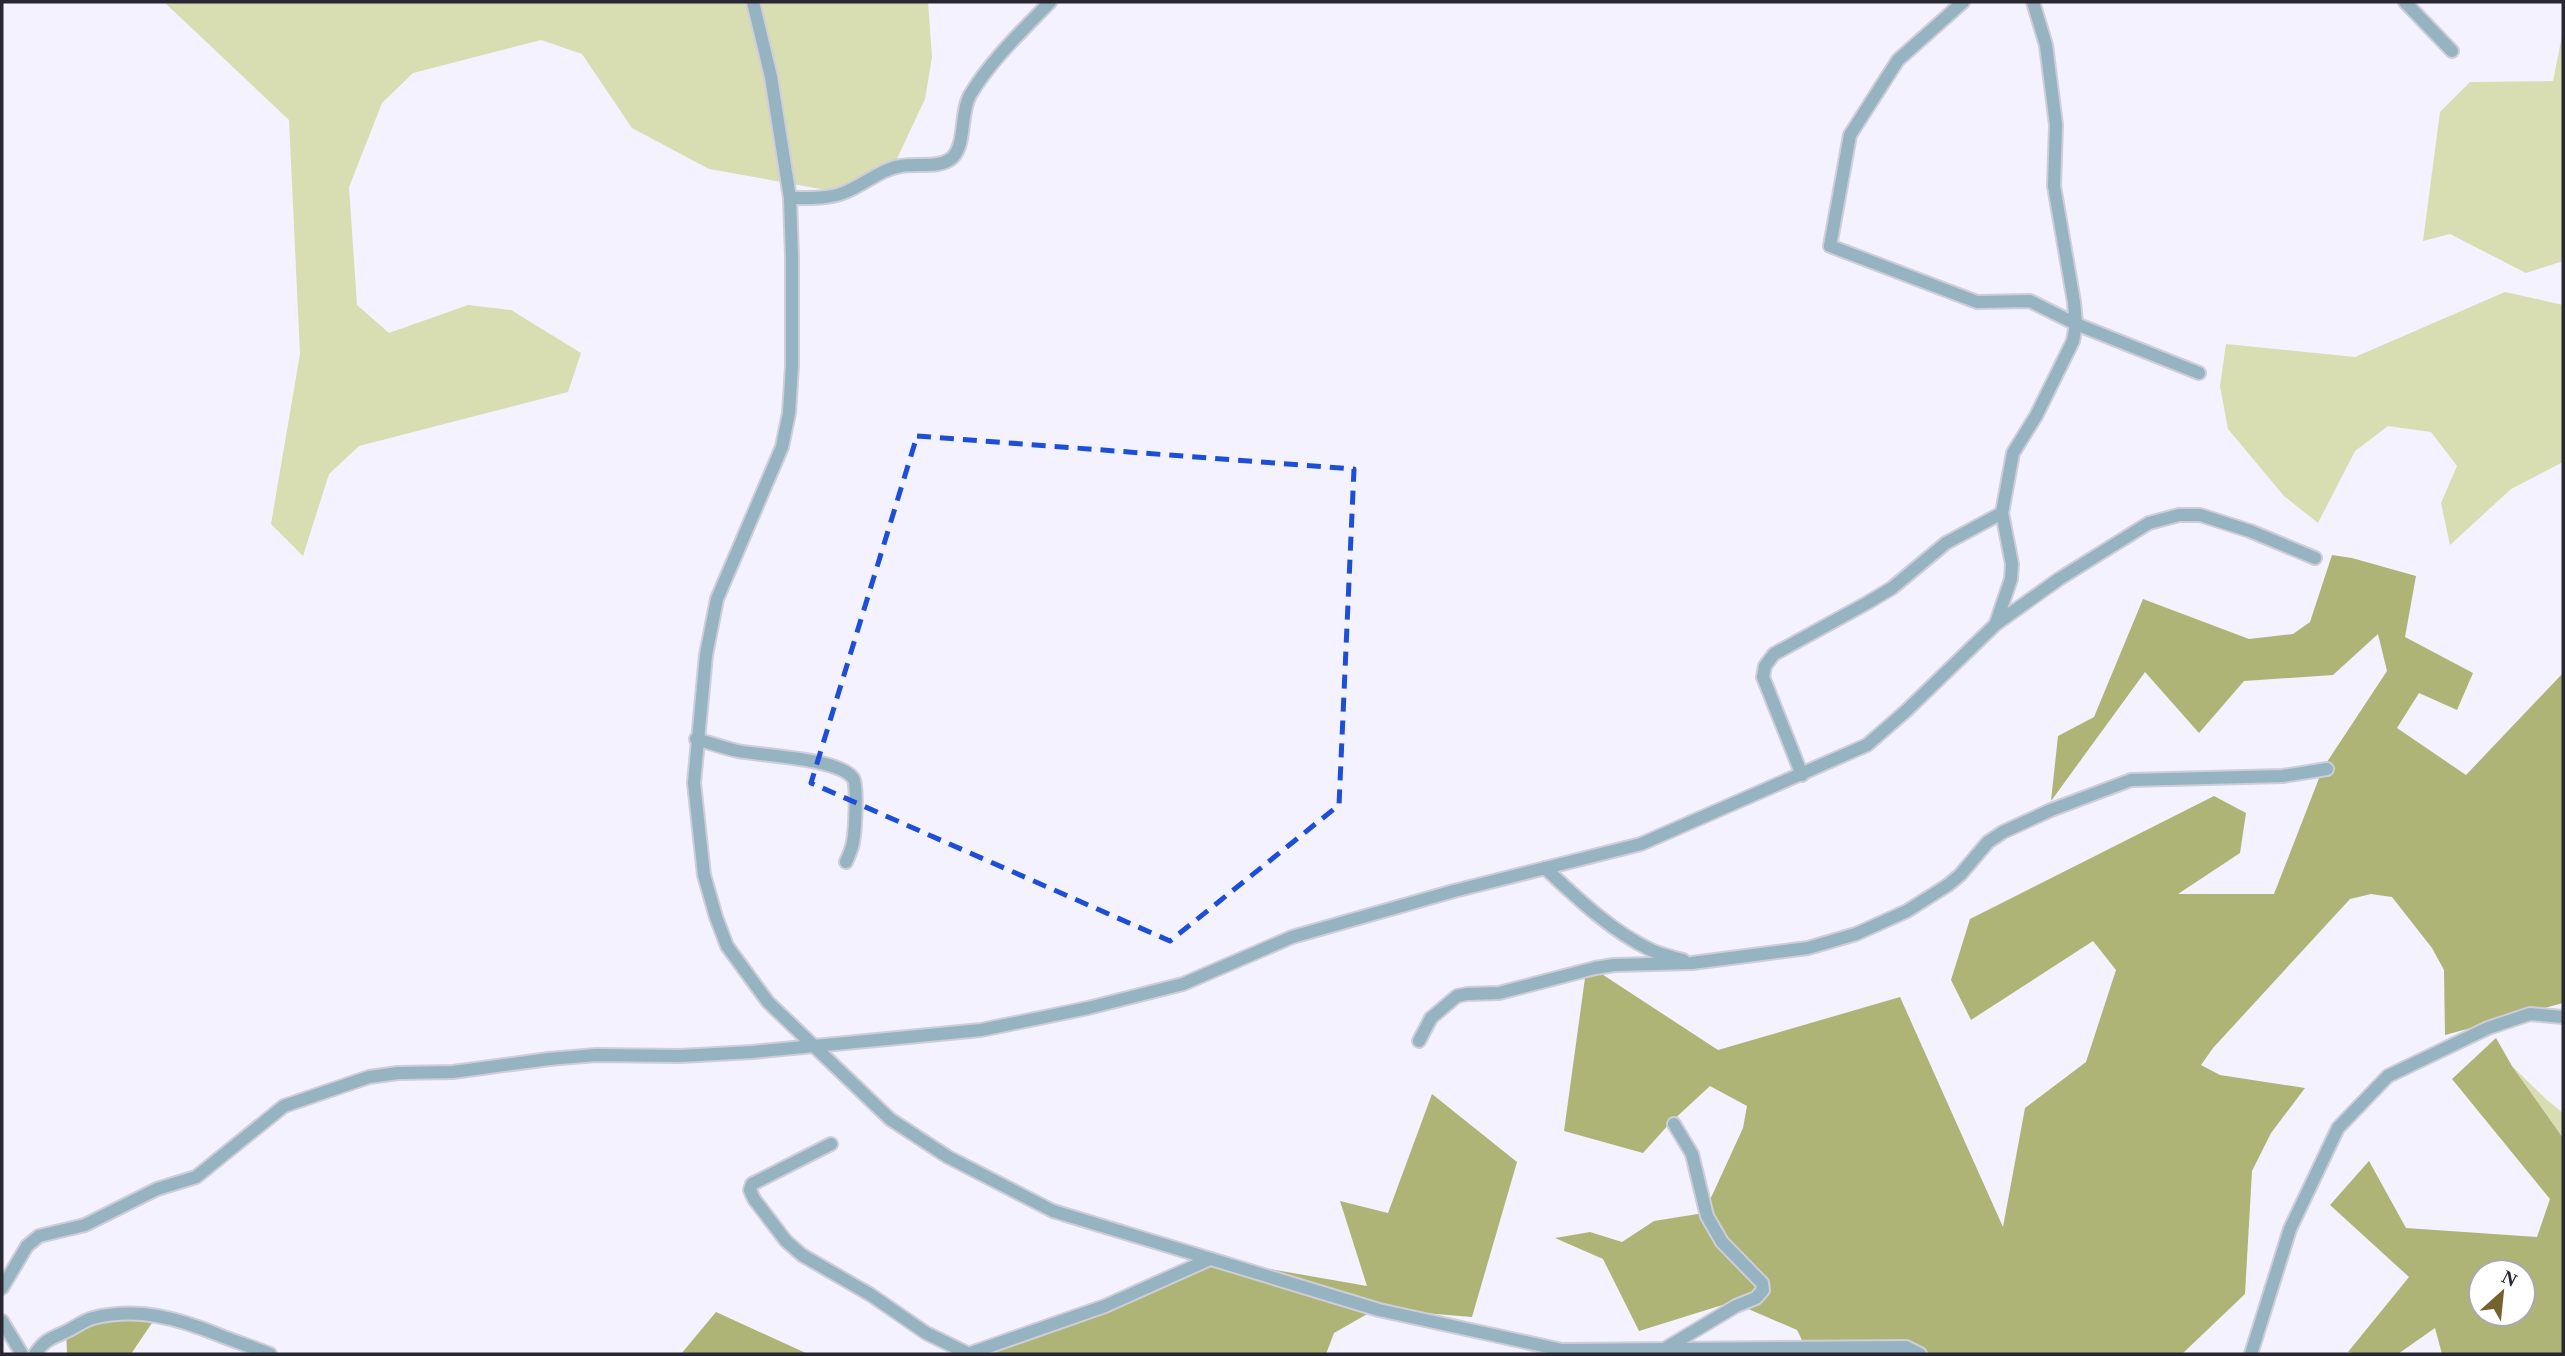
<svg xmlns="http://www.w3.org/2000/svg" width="2565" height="1356" viewBox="0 0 2565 1356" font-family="Georgia,serif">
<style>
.green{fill:#d8ddb2}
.forest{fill:#aeb476;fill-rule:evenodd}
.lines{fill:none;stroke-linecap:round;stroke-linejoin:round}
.minor-casing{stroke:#cfcdd9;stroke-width:16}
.minor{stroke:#95b3c0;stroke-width:12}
.marked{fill:none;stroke:#1d4ed8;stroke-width:5;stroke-dasharray:14 9;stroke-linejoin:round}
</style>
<rect width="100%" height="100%" fill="#f4f2fe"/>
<g class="green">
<path d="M164 2H928L932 57 925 99 893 167 843 193 709 169 632 128 582 54 541 40 413 73 382 103 349 187 357 305 389 333 468 305 511 310 581 353 568 392 359 446 329 474 303 556 271 524 300 354 289 120Z"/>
<path d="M2563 31V261L2526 273 2450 234 2423 241 2440 112 2470 82 2553 81Z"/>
<path d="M2505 292 2563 305V462L2511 489 2450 545 2441 503 2457 466 2431 432 2388 426 2355 451 2318 523 2284 496 2228 429 2220 386 2226 344 2355 357Z"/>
<path d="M2512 1066 2547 1100 2563 1113V1138Z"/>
</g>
<g class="forest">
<path d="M2332 555 2352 558 2416 576 2405 637 2473 673 2457 710 2419 693 2397 728 2466 775 2563 673V1003L2445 1035 2444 970 2432 948 2392 897 2371 894 2350 899 2213 1048 2201 1065 2220 1075 2305 1088 2271 1133 2252 1171 2245 1294 2182 1354H1801L1805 1346 1797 1330 1732 1302 1639 1331 1603 1259 1555 1238 1590 1232 1622 1242 1654 1221 1704 1213 1743 1128 1747 1106 1710 1086 1670 1123 1643 1153 1564 1131 1585 978 1591 967 1718 1050 1900 997 2003 1227 2025 1108 2086 1062 2116 970 2093 941 1971 1020 1951 980 1970 919 2214 796 2246 813 2240 853 2178 894H2274L2323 768 2387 671 2378 634 2333 675 2244 681 2199 733 2145 672 2051 801 2058 736 2094 717 2143 599 2249 639 2293 634 2310 622Z"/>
<path d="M2496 1038 2512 1066 2563 1138V1354H2442L2435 1328 2398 1354H2358L2348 1352 2409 1277 2330 1205 2369 1161 2406 1228 2537 1237 2550 1199 2452 1079ZM2523 1272V1314H2481V1272Z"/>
<path d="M1432 1094 1517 1162 1472 1317 1376 1309 1334 1333 1326 1354H961L1102 1305 1207 1258 1367 1286 1340 1201 1388 1213Z"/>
<path d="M716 1312 808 1354H681Z"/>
<path d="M158 1314 131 1354H67L66 1329 75 1322Z"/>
</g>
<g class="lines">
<g class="minor-casing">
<g id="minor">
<path d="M753 2 771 77 790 198 792 257V366L789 413 782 447 717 599 706 655 694 783 704 875 716 917 727 946 768 1002 890 1119 948 1157 1053 1211 1379 1310 1562 1350 1906 1347 1920 1354"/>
<path d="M1963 2 1898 60 1850 135 1830 246 1977 302 2030 301 2076 324 2199 373"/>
<path d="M2405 2 2452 51"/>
<path d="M790 198C807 198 827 199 843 193 863 186 880 169 901 166 917 163 941 169 953 157 966 143 960 113 970 95 991 60 1022 31 1050 2"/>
<path d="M1996 623 2011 579 2012 564 2002 513 2013 453 2036 416 2073 341 2076 324 2074 302 2054 186 2056 125 2046 45 2033 2"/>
<path d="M696 739C710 743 724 748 738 751 763 756 838 758 853 778 858 784 855 832 853 842 852 849 849 855 846 862"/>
<path d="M1802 775 1763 677 1765 666 1774 654 1867 603 1892 588 1946 543 2002 513"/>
<path d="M1545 868C1577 898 1611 931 1651 950 1661 955 1672 957 1683 960"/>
<path d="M1419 1041 1431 1018 1457 996 1467 994 1499 993 1595 968 1614 965 1692 963 1808 948 1856 934 1907 911 1948 885 1960 875 1988 842 2003 832 2051 810 2131 780 2283 776 2327 769"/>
<path d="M831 1144 752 1184 750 1190 754 1199 786 1241 802 1255 871 1295 926 1333 969 1354"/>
<path d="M2 1288 27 1246 39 1236 85 1225 157 1189 196 1177 284 1106 369 1077 398 1073 453 1072 549 1059 596 1055 680 1056 752 1052 981 1030 1088 1008 1183 984 1292 937 1454 891 1641 844 1867 745 1906 711 1996 624 2059 579 2149 523 2179 515H2200L2250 531 2315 558"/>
<path d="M2 1321 22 1354"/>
<path d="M1666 1348 1736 1306 1756 1298 1763 1290 1762 1283 1722 1242 1707 1216 1692 1154 1674 1124"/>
<path d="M35 1354C47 1337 52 1339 69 1330 77 1326 83 1321 93 1318 138 1307 177 1318 219 1335 236 1342 253 1347 270 1354"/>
<path d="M968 1354 1105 1306 1210 1259"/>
<path d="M2251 1354 2290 1229 2338 1128 2388 1076 2488 1028 2530 1014 2563 1017"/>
</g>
</g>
<use href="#minor" class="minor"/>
</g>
<path class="marked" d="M917 436 1354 469 1339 805 1170 941 811 783Z"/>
<rect width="2565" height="1356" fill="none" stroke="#292732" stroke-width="7"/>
<g transform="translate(2502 1293) rotate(27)"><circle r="33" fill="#ffffff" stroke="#a9a9ad" stroke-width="2"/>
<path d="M0-5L12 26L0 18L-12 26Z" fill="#746331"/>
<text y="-10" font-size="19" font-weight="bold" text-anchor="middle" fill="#292732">N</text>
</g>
</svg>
